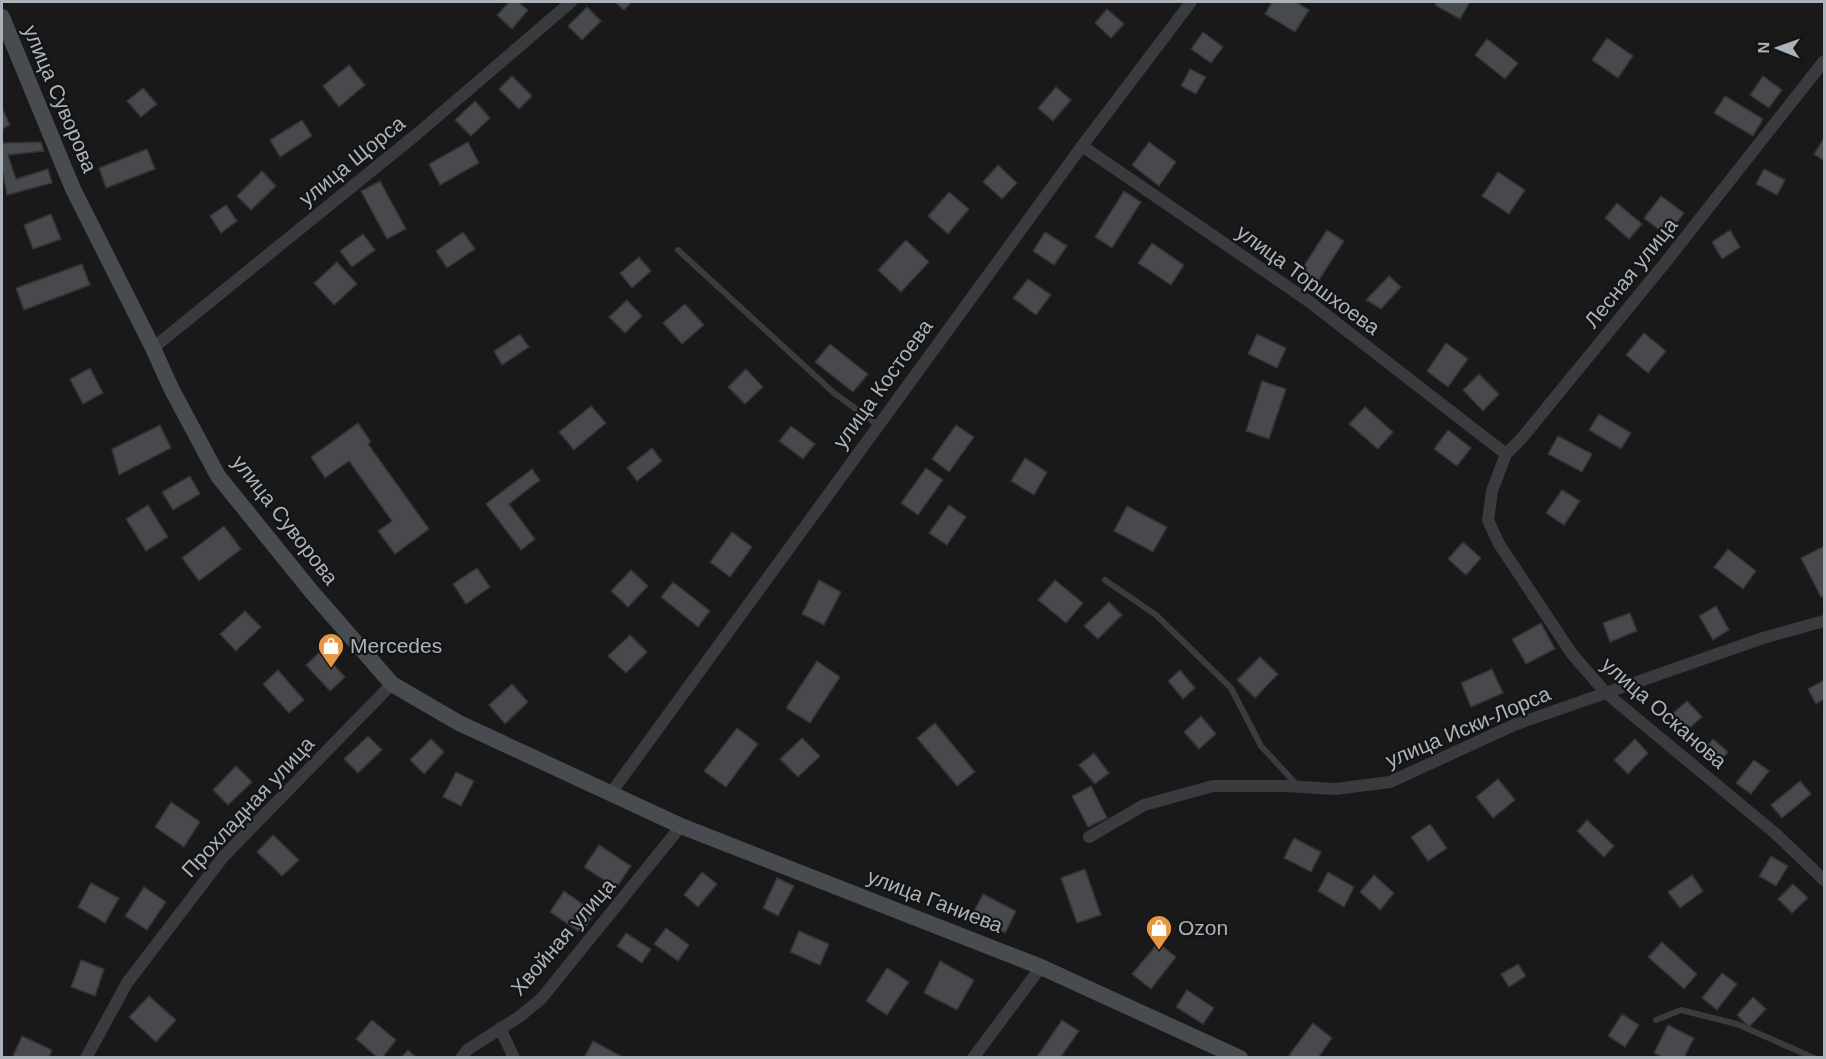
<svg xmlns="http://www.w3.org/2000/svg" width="1826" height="1059" viewBox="0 0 1826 1059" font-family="Arial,sans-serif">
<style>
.building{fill:#48494d;stroke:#333336;stroke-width:1.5}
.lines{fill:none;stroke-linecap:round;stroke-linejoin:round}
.lane{stroke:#3a3b3f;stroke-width:6}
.street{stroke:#3a3b3f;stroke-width:12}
.secondary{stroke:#484b4f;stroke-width:16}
.labels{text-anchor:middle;stroke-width:4.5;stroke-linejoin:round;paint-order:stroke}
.street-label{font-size:21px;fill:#acb2b9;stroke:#131415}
.poi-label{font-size:21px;fill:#acb2b9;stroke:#131415;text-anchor:start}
</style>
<rect width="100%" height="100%" fill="#19191a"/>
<g class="building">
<path d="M509 2H518L528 10 512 29 497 15Z"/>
<path d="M615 2H632L624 10Z"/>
<path d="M1272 2H1296L1309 10 1295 32 1265 14Z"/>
<path d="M1437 2H1470L1460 19 1435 5Z"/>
<path d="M587 7 601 21 582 40 568 26Z"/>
<path d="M1107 9 1124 24 1111 38 1095 23Z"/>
<path d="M1203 32 1223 47 1211 63 1191 49Z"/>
<path d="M1607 38 1633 56 1618 78 1592 60Z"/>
<path d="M1487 39 1518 63 1505 79 1475 55Z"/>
<path d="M349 65 365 85 339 107 323 86Z"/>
<path d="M1190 69 1206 77 1196 94 1181 86Z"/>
<path d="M512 76 532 96 519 109 499 89Z"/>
<path d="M1763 76 1782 90 1769 108 1750 95Z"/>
<path d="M1056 87 1071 100 1053 121 1038 108Z"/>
<path d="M143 88 157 104 141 117 127 101Z"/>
<path d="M1725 96 1763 119 1753 136 1714 113Z"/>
<path d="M475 101 490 118 471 136 455 120Z"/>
<path d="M2 108 10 125 2 129Z"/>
<path d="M302 120 312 136 280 157 270 140Z"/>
<path d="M1824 138V161L1814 154Z"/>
<path d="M41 142 44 151 8 155 16 179 48 169 52 183 7 195 2 169V143Z"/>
<path d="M468 142 479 163 440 185 429 164Z"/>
<path d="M1149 142 1176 162 1159 186 1132 165Z"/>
<path d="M147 149 155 169 106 188 99 168Z"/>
<path d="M998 165 1017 183 1002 199 983 182Z"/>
<path d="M1764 169 1785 180 1777 195 1756 184Z"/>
<path d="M262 171 276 186 251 210 237 196Z"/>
<path d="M1498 172 1525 190 1509 214 1482 196Z"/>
<path d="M380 181 406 229 387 239 361 191Z"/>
<path d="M1124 191 1141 202 1112 248 1095 237Z"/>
<path d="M949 192 969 209 948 234 928 216Z"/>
<path d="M1661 196 1684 213 1667 236 1644 218Z"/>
<path d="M1617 203 1642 224 1629 239 1605 218Z"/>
<path d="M226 205 237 221 221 233 210 216Z"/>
<path d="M51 214 61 239 33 249 24 225Z"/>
<path d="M1327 230 1344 241 1317 283 1300 272Z"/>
<path d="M1730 230 1740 247 1722 259 1712 242Z"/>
<path d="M463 232 475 249 447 268 436 251Z"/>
<path d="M1045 232 1067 246 1054 265 1033 251Z"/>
<path d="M363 234 375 250 352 267 340 251Z"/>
<path d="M906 240 929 262 901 292 878 270Z"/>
<path d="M1152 243 1184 265 1171 285 1138 263Z"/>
<path d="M639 257 651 271 632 288 620 273Z"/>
<path d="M337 262 357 284 334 305 314 283Z"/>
<path d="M82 264 90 285 24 310 16 288Z"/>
<path d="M1389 276 1401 287 1381 309 1366 300Z"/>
<path d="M1028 279 1051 295 1036 315 1013 298Z"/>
<path d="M627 300 642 316 625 333 609 317Z"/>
<path d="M685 304 704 325 682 344 663 323Z"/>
<path d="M1644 333 1666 351 1648 373 1626 355Z"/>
<path d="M520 334 529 347 502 365 494 351Z"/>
<path d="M1257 334 1286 348 1277 368 1248 354Z"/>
<path d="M1446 343 1468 359 1448 387 1427 371Z"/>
<path d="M830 344 868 374 853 392 815 362Z"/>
<path d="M90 368 103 393 83 404 70 379Z"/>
<path d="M746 369 763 387 745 404 728 387Z"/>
<path d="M1479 374 1499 394 1483 411 1463 390Z"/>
<path d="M1262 381 1286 389 1269 439 1246 431Z"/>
<path d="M591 406 606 423 574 450 559 432Z"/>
<path d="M1365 407 1393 432 1378 449 1349 424Z"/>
<path d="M1599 414 1631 433 1621 449 1589 430Z"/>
<path d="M358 423 371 442 368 444 429 529 395 554 378 531 392 521 349 461 325 478 311 457Z"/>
<path d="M160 425 171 448 119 475 112 449Z"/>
<path d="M956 425 974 437 949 472 932 459Z"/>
<path d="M791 426 815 444 803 459 779 441Z"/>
<path d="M1448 430 1471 448 1457 466 1434 449Z"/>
<path d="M1558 436 1592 454 1582 472 1548 454Z"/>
<path d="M652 448 662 461 637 481 627 468Z"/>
<path d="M1025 458 1047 472 1034 495 1011 481Z"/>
<path d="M926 468 943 480 918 515 901 503Z"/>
<path d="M532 469 540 480 509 504 535 539 521 550 486 504Z"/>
<path d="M190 476 200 494 173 510 162 492Z"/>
<path d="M1562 490 1580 501 1564 525 1546 513Z"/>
<path d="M148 505 168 537 146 551 126 519Z"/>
<path d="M949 505 966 517 947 545 929 533Z"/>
<path d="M1127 506 1167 527 1153 552 1114 531Z"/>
<path d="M224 526 241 549 199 581 182 558Z"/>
<path d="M732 532 752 547 730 577 710 562Z"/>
<path d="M1463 542 1481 558 1466 575 1448 559Z"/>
<path d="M1824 546V596L1821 597 1801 558Z"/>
<path d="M1728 549 1756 571 1743 589 1714 567Z"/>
<path d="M477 568 490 587 466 604 453 584Z"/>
<path d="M631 570 648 586 628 607 611 591Z"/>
<path d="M819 580 841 592 824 625 802 614Z"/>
<path d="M1055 580 1083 603 1066 623 1038 600Z"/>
<path d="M673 582 710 611 698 627 661 597Z"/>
<path d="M1109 602 1122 615 1098 639 1084 626Z"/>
<path d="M1716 606 1729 630 1713 640 1699 616Z"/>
<path d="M245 611 261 627 236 651 220 634Z"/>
<path d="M1630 613 1637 631 1610 642 1603 623Z"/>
<path d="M1541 623 1555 649 1526 664 1512 639Z"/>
<path d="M630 635 647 652 626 673 608 656Z"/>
<path d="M321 651 345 677 330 691 306 665Z"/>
<path d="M1260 657 1278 674 1255 698 1237 680Z"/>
<path d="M817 661 840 677 810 723 786 708Z"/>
<path d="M1492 669 1503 693 1471 707 1461 683Z"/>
<path d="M278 670 304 700 289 713 263 684Z"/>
<path d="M1180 670 1195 688 1183 699 1168 681Z"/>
<path d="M1824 680V699L1816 704 1808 689Z"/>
<path d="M512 684 528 702 505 724 489 705Z"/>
<path d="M1687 701 1702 717 1686 731 1671 715Z"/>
<path d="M1201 716 1216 734 1199 749 1184 732Z"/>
<path d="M935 723 975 772 957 786 917 738Z"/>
<path d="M737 728 758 744 726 787 704 771Z"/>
<path d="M368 736 382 750 358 773 344 759Z"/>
<path d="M802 738 820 756 798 777 780 759Z"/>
<path d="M431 739 444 752 424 774 410 760Z"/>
<path d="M1635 739 1648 753 1628 774 1614 760Z"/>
<path d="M1713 739 1728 752 1716 766 1701 754Z"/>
<path d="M1094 753 1109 773 1095 784 1079 765Z"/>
<path d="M1754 760 1769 771 1751 794 1736 783Z"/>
<path d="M236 766 252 782 228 805 213 790Z"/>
<path d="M456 772 474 781 461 806 443 797Z"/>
<path d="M1498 779 1515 800 1493 818 1476 797Z"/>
<path d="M1800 781 1811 794 1782 818 1771 805Z"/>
<path d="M1091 786 1107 818 1088 827 1072 796Z"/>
<path d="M171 802 200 822 184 847 155 827Z"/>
<path d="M1587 820 1614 846 1604 857 1577 831Z"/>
<path d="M1430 824 1447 848 1428 861 1411 837Z"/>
<path d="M273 835 299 860 282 876 257 852Z"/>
<path d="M1294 838 1321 852 1311 872 1284 858Z"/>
<path d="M599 845 631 866 616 888 584 867Z"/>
<path d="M1771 856 1788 866 1776 886 1759 876Z"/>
<path d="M1085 869 1101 915 1077 923 1061 878Z"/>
<path d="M702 872 717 884 698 907 684 895Z"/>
<path d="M1328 872 1354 887 1344 907 1318 891Z"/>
<path d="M1374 875 1394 893 1380 910 1360 892Z"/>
<path d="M1692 875 1703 891 1680 908 1668 892Z"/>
<path d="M777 878 794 886 778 916 763 908Z"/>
<path d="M91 883 119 898 105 923 78 907Z"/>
<path d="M1793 884 1808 898 1792 913 1778 899Z"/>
<path d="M144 887 166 902 147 930 125 916Z"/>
<path d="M564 891 595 913 581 933 550 912Z"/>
<path d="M983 894 1016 911 1005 933 972 915Z"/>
<path d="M666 928 689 945 678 961 654 944Z"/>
<path d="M799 931 829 944 820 965 790 952Z"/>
<path d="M626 933 651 949 642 963 617 946Z"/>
<path d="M1662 942 1697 974 1684 989 1648 957Z"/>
<path d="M1158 943 1176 957 1151 989 1132 974Z"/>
<path d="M81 960 104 969 95 996 71 987Z"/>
<path d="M940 961 974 980 957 1010 924 993Z"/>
<path d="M1518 964 1526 976 1509 987 1501 974Z"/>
<path d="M887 968 909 982 887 1015 866 1001Z"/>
<path d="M1722 973 1737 984 1717 1010 1702 998Z"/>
<path d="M1187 990 1214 1008 1203 1024 1176 1007Z"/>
<path d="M149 996 176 1020 156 1042 129 1017Z"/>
<path d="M1753 997 1766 1009 1749 1027 1737 1015Z"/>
<path d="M1622 1014 1639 1025 1625 1047 1608 1036Z"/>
<path d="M372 1020 396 1040 382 1058H378L356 1039Z"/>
<path d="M1062 1020 1079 1031 1060 1058H1036Z"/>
<path d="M1313 1023 1332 1038 1318 1058H1293L1289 1055Z"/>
<path d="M1668 1025 1694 1038 1684 1058H1664L1654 1053Z"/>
<path d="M22 1036 52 1050 49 1058H12Z"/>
<path d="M593 1041 621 1056 620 1058H584Z"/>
<path d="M408 1050 417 1058H401Z"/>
</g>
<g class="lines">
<g class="lane">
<path d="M678 250 834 393 878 425"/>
<path d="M1105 580 1156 615 1231 688 1261 746 1298 786"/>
<path d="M1656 1020 1681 1010 1737 1024 1814 1058"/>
</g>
<g class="street">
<path d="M1824 61 1665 263 1522 438 1506 454 1492 491 1488 520 1499 544 1572 654 1606 693 1776 834 1824 880"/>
<path d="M1082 146 1307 300 1506 454"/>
<path d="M153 348 417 134 571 2"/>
<path d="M611 793 1082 146 1191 2"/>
<path d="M1089 837 1144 805 1213 786H1287L1335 789 1390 782 1514 725 1763 638 1824 621"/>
<path d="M500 1028 514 1058"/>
<path d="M86 1058 127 983 223 857 392 684"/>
<path d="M461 1058 467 1050 519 1017 541 999 681 826"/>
<path d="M973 1058 1041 967"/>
</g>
<path class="secondary" d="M2 17 73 189 153 348 171 388 218 476 311 591 392 684 459 723 681 826 1041 967 1240 1058"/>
</g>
<defs>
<g id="shop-pin" transform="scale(1.35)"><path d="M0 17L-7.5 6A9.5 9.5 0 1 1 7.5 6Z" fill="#e79744" stroke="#131415"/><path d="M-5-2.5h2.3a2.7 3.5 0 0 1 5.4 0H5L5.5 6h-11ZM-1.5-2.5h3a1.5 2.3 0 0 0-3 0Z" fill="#fff"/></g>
</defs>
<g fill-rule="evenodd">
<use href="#shop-pin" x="331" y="646"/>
<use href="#shop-pin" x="1159" y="928"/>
</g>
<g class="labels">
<g class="street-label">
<text transform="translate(60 99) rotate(67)" y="7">улица Суворова</text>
<text transform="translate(352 161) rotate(-39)" y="7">улица Щорса</text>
<text transform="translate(1631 273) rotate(-51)" y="7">Лесная улица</text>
<text transform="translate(1308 280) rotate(36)" y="7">улица Торшхоева</text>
<text transform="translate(883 384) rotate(-54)" y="7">улица Костоева</text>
<text transform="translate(285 520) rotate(52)" y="7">улица Суворова</text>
<text transform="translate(1664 713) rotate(41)" y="7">улица Осканова</text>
<text transform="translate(1468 727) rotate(-23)" y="7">улица Иски-Лорса</text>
<text transform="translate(248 807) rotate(-47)" y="7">Прохладная улица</text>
<text transform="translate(935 901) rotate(21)" y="7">улица Ганиева</text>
<text transform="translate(563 937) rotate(-49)" y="7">Хвойная улица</text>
</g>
<g class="poi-label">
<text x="350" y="653">Mercedes</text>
<text x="1178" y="935">Ozon</text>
</g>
</g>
<rect width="1826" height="1059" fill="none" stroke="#acb2b9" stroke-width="6"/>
<g transform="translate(1778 48) rotate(271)" stroke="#131415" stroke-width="4.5" paint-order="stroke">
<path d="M0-4.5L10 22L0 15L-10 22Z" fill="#acb2b9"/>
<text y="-9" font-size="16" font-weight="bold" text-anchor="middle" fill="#acb2b9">N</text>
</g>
</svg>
